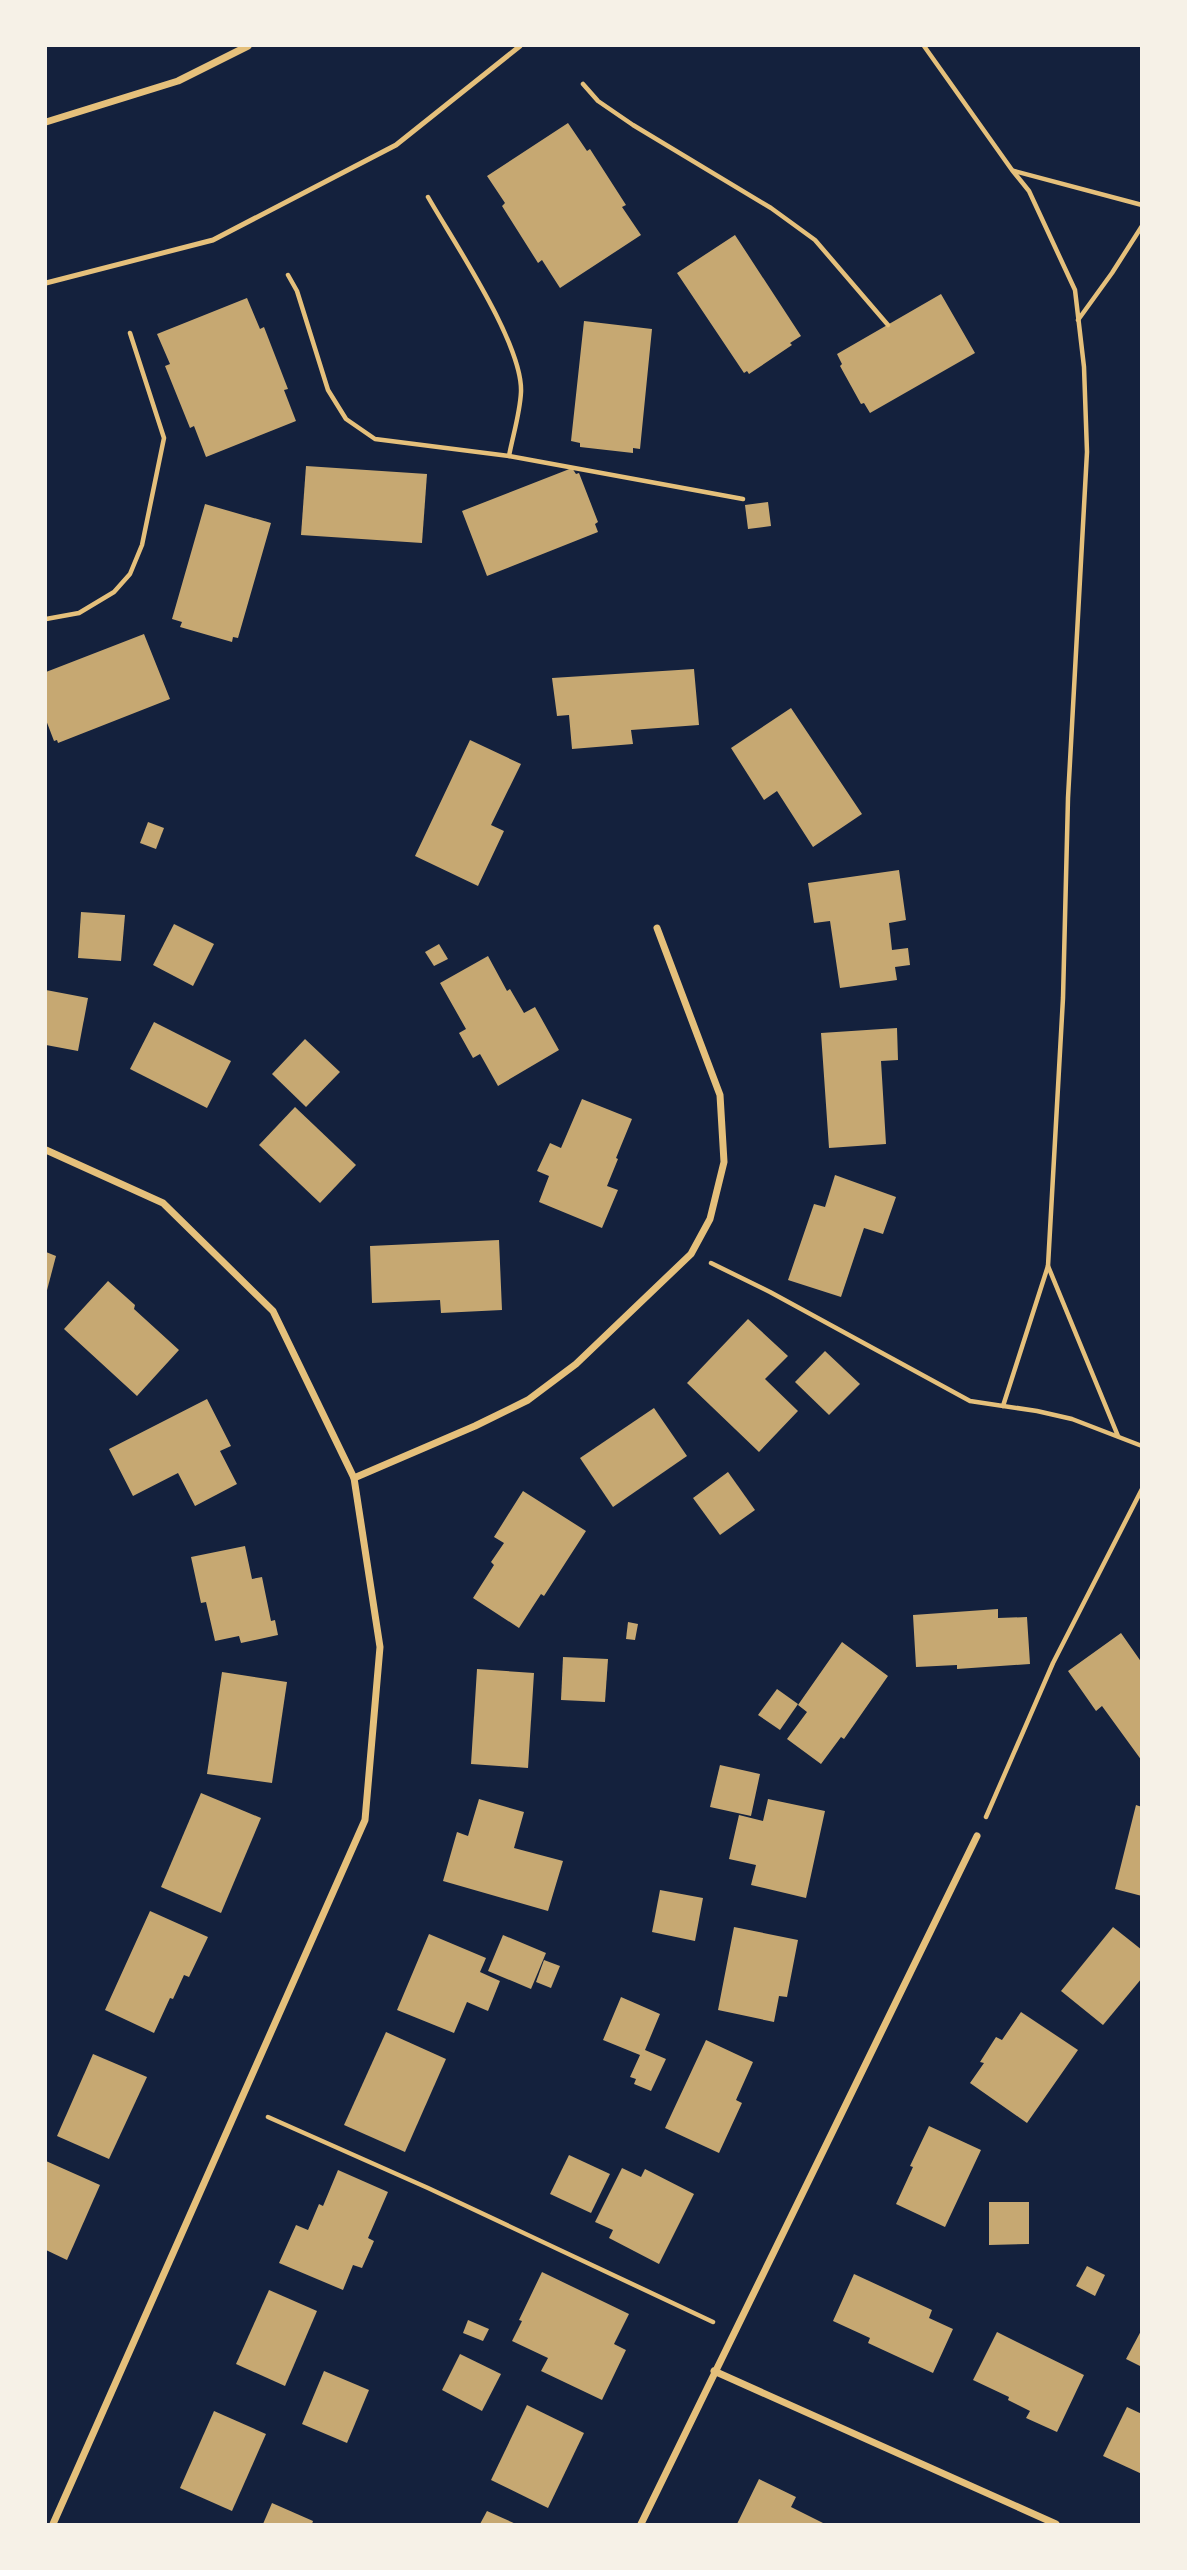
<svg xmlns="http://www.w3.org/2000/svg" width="1187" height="2570" viewBox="0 0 1187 2570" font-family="Quicksand,sans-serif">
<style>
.building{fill:#c6a872}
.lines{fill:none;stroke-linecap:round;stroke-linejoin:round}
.path{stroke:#e5c07b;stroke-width:4.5}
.service{stroke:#e5c07b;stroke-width:5}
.minor{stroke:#e5c07b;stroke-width:7}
</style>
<rect width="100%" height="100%" fill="#14213d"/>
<g class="building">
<path d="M568 123 587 151 590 149 626 205 622 207 641 235 560 288 542 260 538 263 502 206 505 203 487 176Z"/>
<path d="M735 235 801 336 790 343 792 345 749 374 747 371 744 373 677 273Z"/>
<path d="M941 294 975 353 870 413 864 403 861 404 840 366 842 364 837 354Z"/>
<path d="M247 298 260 329 264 327 288 389 284 390 296 421 206 457 194 426 190 428 165 366 170 364 157 334Z"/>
<path d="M584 321 652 329 640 449 633 448V453L580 447V443L571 441Z"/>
<path d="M306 466 427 474 422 543 301 535Z"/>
<path d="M572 468 576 474 579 473 598 522 595 524 598 532 487 576 462 511Z"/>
<path d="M768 502 771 526 748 529 745 505Z"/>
<path d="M205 504 271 523 238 638 233 637 232 642 180 627 182 622 172 619Z"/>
<path d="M144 634 170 699 58 743 57 740 54 741 46 720V672Z"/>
<path d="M694 669 699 725 631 730 633 744 572 749 569 715 557 716 552 678Z"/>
<path d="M791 708 862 814 813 847 777 791 764 800 731 748Z"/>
<path d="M470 740 521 764 491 825 504 831 478 886 415 856Z"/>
<path d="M148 822 164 828 156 849 140 843Z"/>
<path d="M899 870 906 920 889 923 892 950 908 948 910 965 895 967 897 980 840 988 830 921 814 923 808 883Z"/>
<path d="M81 912 125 915 121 961 78 958Z"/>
<path d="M174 924 214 944 193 986 153 965Z"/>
<path d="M439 944 448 959 434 966 425 952Z"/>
<path d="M488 956 507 991 510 989 524 1013 535 1007 559 1050 498 1086 480 1054 473 1058 459 1033 466 1029 440 983Z"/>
<path d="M46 990 88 998 78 1051 46 1045Z"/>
<path d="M154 1022 231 1061 207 1108 130 1069Z"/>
<path d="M897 1028 898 1060 881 1061 886 1144 829 1148 821 1033Z"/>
<path d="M305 1039 340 1072 306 1107 272 1074Z"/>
<path d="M582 1099 632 1119 616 1158 618 1159 607 1186 618 1190 602 1228 539 1202 549 1176 537 1171 550 1143 561 1148Z"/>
<path d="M295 1107 356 1165 320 1203 259 1145Z"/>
<path d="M835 1175 896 1197 883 1234 864 1228 841 1297 788 1280 814 1204 825 1207Z"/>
<path d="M499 1240 502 1310 441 1313 440 1300 372 1303 370 1246Z"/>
<path d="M46 1252 56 1256 46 1294Z"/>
<path d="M108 1281 135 1305 134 1309 179 1350 137 1396 64 1329Z"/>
<path d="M748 1319 788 1356 765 1379 798 1411 759 1452 687 1383Z"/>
<path d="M825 1351 860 1384 829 1415 795 1382Z"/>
<path d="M207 1399 231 1446 220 1451 237 1484 195 1506 178 1473 133 1496 109 1449Z"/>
<path d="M654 1408 687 1456 613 1507 580 1458Z"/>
<path d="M728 1472 755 1510 720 1535 693 1498Z"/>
<path d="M523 1491 586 1531 544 1596 541 1594 519 1628 473 1598 494 1565 491 1562 504 1543 494 1537Z"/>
<path d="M245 1546 252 1579 262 1577 271 1621 275 1620 278 1635 241 1643 239 1636 215 1641 206 1602 201 1603 191 1557Z"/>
<path d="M998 1609V1618L1027 1617 1030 1664 957 1669V1665L916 1667 913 1615Z"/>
<path d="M628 1622 638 1624 635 1640 626 1639Z"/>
<path d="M1121 1633 1142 1663V1761L1102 1706 1096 1711 1068 1671Z"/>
<path d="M842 1642 888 1676 844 1739 841 1737 821 1764 787 1739 807 1712 798 1705Z"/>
<path d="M563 1657 608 1659 605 1702 561 1700Z"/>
<path d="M477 1669 534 1673 528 1768 471 1764Z"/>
<path d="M222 1672 287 1682 272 1783 207 1774Z"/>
<path d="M777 1689 798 1704 780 1730 758 1715Z"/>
<path d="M720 1765 760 1774 751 1816 710 1807Z"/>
<path d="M201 1793 261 1818 221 1913 161 1887Z"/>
<path d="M479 1799 524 1812 514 1848 563 1861 548 1911 443 1881 457 1832 468 1836Z"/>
<path d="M768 1799 825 1811 806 1898 751 1885 756 1865 729 1859 739 1815 763 1821Z"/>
<path d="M1136 1805 1142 1807V1896L1115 1889Z"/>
<path d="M660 1890 703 1898 695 1941 652 1932Z"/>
<path d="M150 1911 208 1937 189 1977 184 1975 173 1999 170 1998 154 2033 105 2010Z"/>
<path d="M734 1927 798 1940 787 1997 779 1996 774 2022 718 2010Z"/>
<path d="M1113 1927 1142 1950V1978L1103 2025 1061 1991Z"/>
<path d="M429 1934 486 1958 480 1972 500 1981 488 2011 467 2002 454 2033 397 2010Z"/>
<path d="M503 1935 546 1953 531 1989 488 1971Z"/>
<path d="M544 1960 560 1966 551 1988 536 1982Z"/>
<path d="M621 1997 660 2014 645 2050 666 2059 651 2091 634 2084 636 2079 630 2077 640 2055 603 2040Z"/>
<path d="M1021 2012 1078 2050 1027 2123 970 2083 984 2063 980 2062 996 2037 1002 2040Z"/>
<path d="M386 2032 446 2059 405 2152 344 2125Z"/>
<path d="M706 2040 753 2062 736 2100 742 2103 719 2153 665 2128Z"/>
<path d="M93 2054 147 2077 109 2159 57 2136Z"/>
<path d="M929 2126 981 2150 945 2227 896 2204 913 2167 910 2166Z"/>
<path d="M569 2155 610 2174 591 2213 550 2194Z"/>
<path d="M46 2161 100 2185 67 2260 46 2250Z"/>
<path d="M622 2168 641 2177 645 2169 694 2194 659 2264 609 2238 613 2230 595 2222Z"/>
<path d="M338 2170 388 2192 368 2238 374 2241 362 2268 353 2265 343 2290 279 2263 296 2225 308 2230 319 2204 323 2206Z"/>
<path d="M989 2202H1029V2244L989 2245Z"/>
<path d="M1087 2266 1105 2275 1095 2296 1076 2286Z"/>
<path d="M542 2272 629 2314 614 2344 626 2350 602 2400 541 2371 548 2358 512 2341 522 2321 519 2320Z"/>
<path d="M854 2274 932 2310 929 2318 953 2329 933 2373 868 2343 870 2338 833 2321Z"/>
<path d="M269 2290 317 2311 285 2386 236 2364Z"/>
<path d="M468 2320 489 2329 483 2341 463 2333Z"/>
<path d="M1142 2329V2367L1126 2359Z"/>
<path d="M997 2332 1084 2375 1057 2432 1026 2418 1030 2411 1008 2400 1009 2397 973 2380Z"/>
<path d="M460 2354 501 2374 482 2411 442 2390Z"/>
<path d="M324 2371 369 2390 347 2443 302 2424Z"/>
<path d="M527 2405 584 2433 548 2508 491 2480Z"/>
<path d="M1127 2407 1142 2414V2474L1103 2456Z"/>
<path d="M214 2411 266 2434 232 2511 180 2488Z"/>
<path d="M759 2479 796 2497 791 2507 825 2524H737Z"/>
<path d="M272 2503 313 2521 312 2524H263Z"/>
<path d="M487 2511 516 2524H480Z"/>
</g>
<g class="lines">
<g class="path">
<path d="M924 46 1012 170 1029 191 1075 290 1084 367 1087 452 1068 798 1063 998 1048 1266 1003 1406"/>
<path d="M583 84 598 101 633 125 771 208 815 240 888 325"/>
<path d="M1014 171 1142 205"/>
<path d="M288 275 297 291 328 390 346 419 375 439 509 456C513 435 520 413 521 392 523 344 453 241 428 197"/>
<path d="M1078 320 1112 273 1142 226"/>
<path d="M509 456 743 499"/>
<path d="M46 619 79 613 114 592 130 574 142 545 164 438 130 333"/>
<path d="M711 1263 770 1292 970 1401 1037 1411 1072 1419 1142 1446"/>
<path d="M1048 1266 1118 1436"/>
<path d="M986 1817 1053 1663 1142 1489"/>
<path d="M268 2117 428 2188 713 2322"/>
</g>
<path class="service" d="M46 283 213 240 396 145 520 46"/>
<g class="minor">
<path d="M46 122 178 81 248 46"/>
<path d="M46 1150 163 1203 273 1311 354 1478 380 1647 365 1820 53 2524"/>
<path d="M354 1478 475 1426 528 1400 576 1364 691 1254 710 1219 724 1162 720 1095 657 928"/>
<path d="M714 2371 1056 2524"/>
<path d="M641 2524 977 1836"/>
</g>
</g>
<rect width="1187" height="2570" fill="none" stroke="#f6f1e7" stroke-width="94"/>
</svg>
